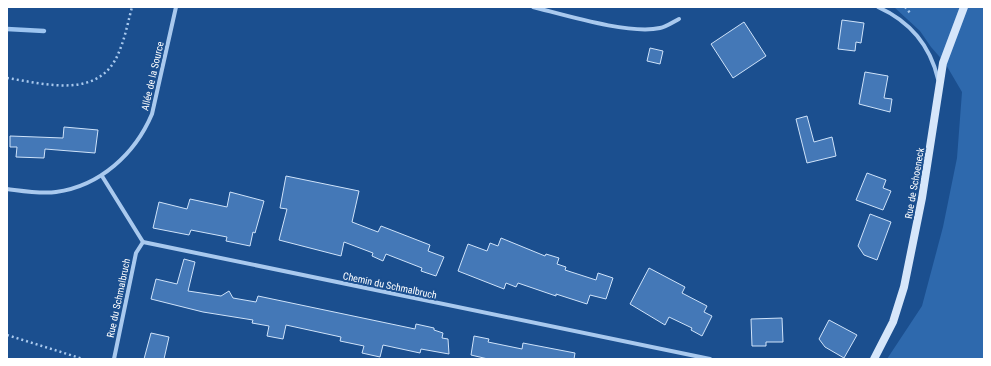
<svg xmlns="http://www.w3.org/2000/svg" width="991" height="366" viewBox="0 0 991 366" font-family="'Roboto Condensed',sans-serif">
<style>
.green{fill:#2e69ad}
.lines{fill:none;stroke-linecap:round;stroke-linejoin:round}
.stream{stroke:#9cc4f0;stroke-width:4.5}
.building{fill:#4478b7;stroke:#cfe3fa}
.path{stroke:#a9c9ee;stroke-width:2.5;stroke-dasharray:2 3;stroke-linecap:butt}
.minor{stroke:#a9c9ee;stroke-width:4}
.secondary{stroke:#d6e6fa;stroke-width:8}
.labels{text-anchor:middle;stroke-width:4;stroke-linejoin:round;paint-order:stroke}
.street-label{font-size:10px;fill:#fff;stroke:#1b4f8f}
</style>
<rect width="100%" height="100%" fill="#1b4f8f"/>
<path class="green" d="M894 7H984V359H887L922 306 943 227 957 158 962 92 945 63 931 47 920 31Z"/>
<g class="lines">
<path class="stream" d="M7 29 44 31"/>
</g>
<g class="building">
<path d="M842 20 864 23 861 43 856 42 855 51 838 49Z"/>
<path d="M744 22 766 56 733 78 711 44Z"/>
<path d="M650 48 663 51 660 64 647 61Z"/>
<path d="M865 72 888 76 884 98 892 99 890 112 859 104Z"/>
<path d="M807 116 814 142 832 137 836 156 807 163 796 119Z"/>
<path d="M64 127 98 130 95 153 45 149 44 158 16 157 17 147H10V136L63 138Z"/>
<path d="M867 173 886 180 883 188 891 191 883 210 856 200Z"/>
<path d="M286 176 359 191 352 222 378 232 381 226 430 245 428 251 444 257 436 276 421 271 422 268 386 254 383 261 372 256 373 253 344 242 341 256 279 240 287 209 280 208Z"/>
<path d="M230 192 264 201 255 233 253 232 250 246 226 241 227 237 191 230 189 235 153 228 159 202 187 209 190 199 227 207Z"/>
<path d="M870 214 891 222 877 260 864 255 858 246Z"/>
<path d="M501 238 545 256 546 254 559 258 557 264 566 267 565 270 596 280 598 273 613 278 606 299 590 295 587 304 556 294V296L518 283 516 287 506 283 504 289 458 271 468 244 487 251 490 243 498 246Z"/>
<path d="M184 259 195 262 188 291 221 296 229 291 233 298 256 302 258 296 415 329 416 324 434 328V330L443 333 442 338 448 339 449 354 421 349 420 353 383 345 380 357 362 353 364 346 340 341 341 337 286 325 283 339 267 336 269 326 252 323 253 320 203 312 151 299 156 279 177 284Z"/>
<path d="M649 268 685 287 682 293 707 306 704 312 712 316 702 336 691 330 692 328 669 317 665 325 630 304Z"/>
<path d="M782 318 783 342H766V346H752L751 319Z"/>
<path d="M829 320 857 335 844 358 825 347 819 339Z"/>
<path d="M151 333 169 337 164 359H144Z"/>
<path d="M474 336 489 339 488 342 522 349 523 343 575 353 574 359H488L471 355Z"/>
</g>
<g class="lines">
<g class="path">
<path d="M905 7 911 14"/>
<path d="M7 78C46 84 100 100 119 52 125 38 128 22 132 7"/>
<path d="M7 335 83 359"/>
</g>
<g class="minor">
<path d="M533 7C565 15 630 35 660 28 666 27 673 22 679 19"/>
<path d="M878 7C909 21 930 45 938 79"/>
<path d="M102 176 143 242 710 359"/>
<path d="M7 189C23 191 40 194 56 192 100 186 135 154 152 114L176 7"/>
<path d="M114 359 136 253 143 242"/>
</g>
<path class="secondary" d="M874 359 893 322 904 287 922 198 943 63 964 7"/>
</g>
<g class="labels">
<g class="street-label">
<text transform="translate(152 76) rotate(-77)" y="4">Allée de la Source</text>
<text transform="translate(914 183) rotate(-80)" y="4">Rue de Schoeneck</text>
<text transform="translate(390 285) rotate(12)" y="4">Chemin du Schmalbruch</text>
<text transform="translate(118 298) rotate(-78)" y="4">Rue du Schmalbruch</text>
</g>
</g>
<rect width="991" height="366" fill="none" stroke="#ffffff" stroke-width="16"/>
</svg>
